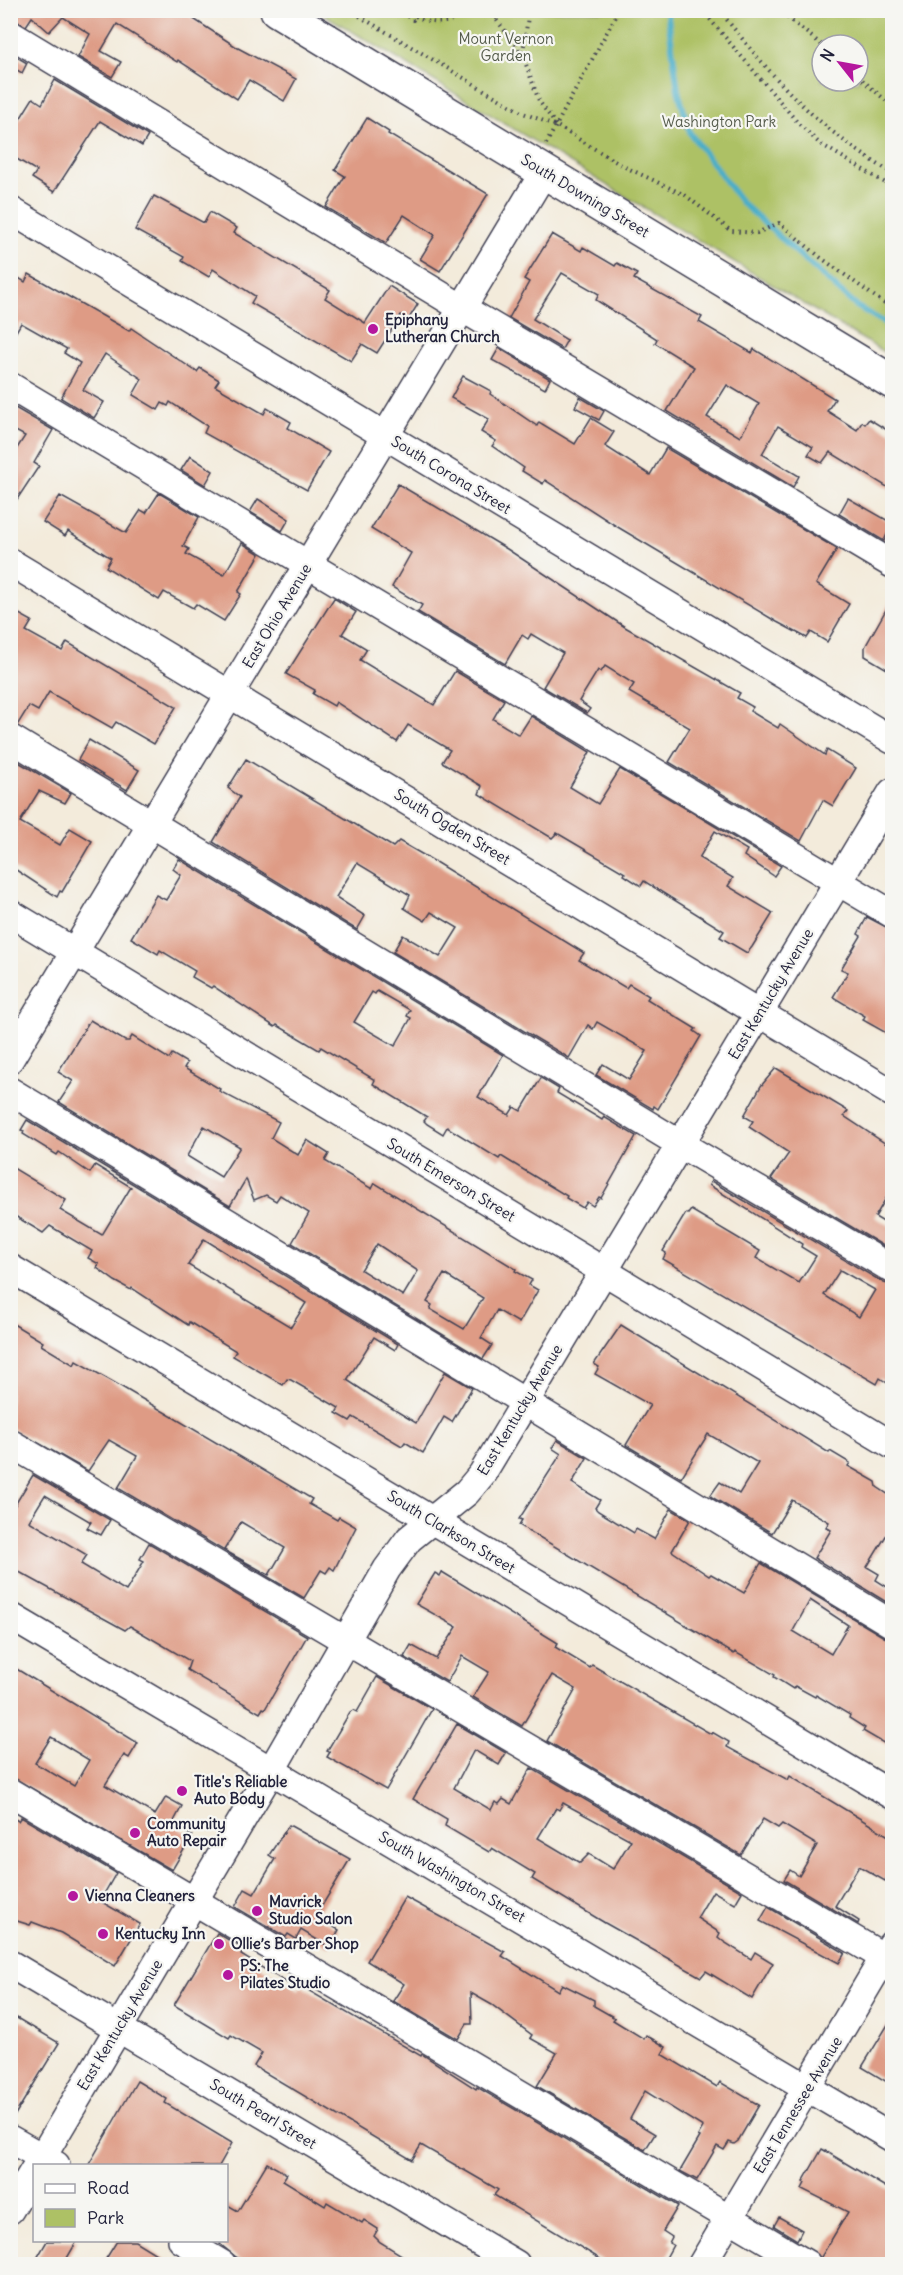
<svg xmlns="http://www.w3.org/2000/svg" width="903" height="2275" viewBox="0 0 903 2275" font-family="Delius,sans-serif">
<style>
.green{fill:#adc165;stroke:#687250;stroke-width:1.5;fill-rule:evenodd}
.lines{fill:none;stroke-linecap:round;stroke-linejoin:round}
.stream{stroke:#48adc8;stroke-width:6}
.building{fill:#de9b85;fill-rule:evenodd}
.minor-casing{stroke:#414053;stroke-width:30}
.major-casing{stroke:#414053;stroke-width:36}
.path{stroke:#414053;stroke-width:4;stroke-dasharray:1.5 4.5;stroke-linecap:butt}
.minor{stroke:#fff;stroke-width:27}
.major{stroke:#fff;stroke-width:33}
.poi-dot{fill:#b5179e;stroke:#f6f6f2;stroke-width:2}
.labels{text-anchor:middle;stroke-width:4.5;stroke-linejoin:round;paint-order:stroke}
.park-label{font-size:15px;fill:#535a4a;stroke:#f6f6f2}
.street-label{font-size:15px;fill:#22223b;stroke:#f6f6f2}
.poi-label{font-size:15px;font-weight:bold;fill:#22223b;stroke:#f6f6f2;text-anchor:start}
</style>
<rect width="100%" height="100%" fill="#f6f6f2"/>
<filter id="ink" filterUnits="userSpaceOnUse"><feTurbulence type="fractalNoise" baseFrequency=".0167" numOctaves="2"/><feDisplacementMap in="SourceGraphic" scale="12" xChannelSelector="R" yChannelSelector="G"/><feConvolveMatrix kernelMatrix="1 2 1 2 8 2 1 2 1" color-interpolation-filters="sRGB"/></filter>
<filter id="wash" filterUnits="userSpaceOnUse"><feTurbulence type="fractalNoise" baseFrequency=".008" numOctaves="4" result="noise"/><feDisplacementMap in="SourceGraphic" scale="24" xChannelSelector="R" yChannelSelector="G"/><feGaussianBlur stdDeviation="1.35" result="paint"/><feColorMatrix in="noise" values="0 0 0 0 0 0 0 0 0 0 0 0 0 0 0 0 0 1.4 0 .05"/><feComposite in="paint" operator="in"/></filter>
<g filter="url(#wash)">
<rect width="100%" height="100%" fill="#f3ebdb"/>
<path class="green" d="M318 11H892V357ZM822 45H858V81H822Z"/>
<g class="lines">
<path class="stream" d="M667 10 678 90 690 133 741 202 856 306 892 327"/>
</g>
<g id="blocks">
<g class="building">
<path d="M10 10H180L238 48 296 79 284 101 249 80 237 99 178 60 177 62 117 24 101 51 121 62 112 77 78 57 90 34 63 17 49 32 32 17 26 26 10 18Z"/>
<path d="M10 53 27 63 22 73 10 66Z"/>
<path d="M55 80 148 136 142 146 100 121 54 192 32 178 37 171 10 155V113L20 119 33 98 42 104Z"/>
<path d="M367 118 389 132 388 134 488 194 440 271 420 259 435 235 404 215 386 243 326 207 345 176 335 170Z"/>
<path d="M154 196 204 223 210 212 237 228 234 233 330 290 325 298 365 323 389 286 418 304 408 320 401 315 377 353 362 344 351 361 251 303 255 296 213 269 209 277 182 261 184 257 135 230Z"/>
<path d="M552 234 581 251 583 247 615 266 617 263 637 274 634 279 702 317 699 322 752 353 754 349 835 399 827 411 857 430 862 422 865 424 869 419 892 433V490L830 452 822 463 808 455 813 447 778 426 762 454 799 476 793 487 667 411 694 367 655 343 657 339 596 300 599 294 562 273 533 319 567 340 562 349 509 318 529 282 524 279ZM727 385 759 404 740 437 707 417Z"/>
<path d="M29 274 129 331 131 328 197 372 200 368 219 380 215 386 264 414 267 408 291 422 288 428 329 452 307 490 204 433 207 426 170 402 168 406 162 403 158 410 133 395 142 379 105 354 83 390 104 402 94 418 61 398 80 363 64 353 67 349 21 323 10 342V289L17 277 25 282Z"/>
<path d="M499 348 550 379 545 389 492 360Z"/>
<path d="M463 376 491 391 490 394 537 426 539 422 575 444 591 418 614 432 605 446 650 475 666 448 837 549 816 584 849 604 827 642 811 632 807 638 777 622 616 526 545 480 543 484 522 471 524 468 492 446 496 441 481 432 489 419 451 398Z"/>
<path d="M580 397 604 411 599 420 575 407Z"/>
<path d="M10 405 53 430 34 463 39 466 10 510V459L25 436 10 428Z"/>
<path d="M190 456 213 471 205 485 181 470Z"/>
<path d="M398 484 507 549 625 627 740 693 737 698 753 707 750 711 778 728 780 724 825 755 827 750 856 768 833 806 823 800 801 841 669 762 690 728 629 692 634 684 605 666 601 672 598 670 579 701 590 709 587 713 543 687 563 653 531 634 528 639 522 635 505 664 418 612 422 605 392 587 411 553 371 529Z"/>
<path d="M159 493 199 517 183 546 189 549 186 554 224 575 242 543 260 554 238 592 241 594 224 621 196 604 193 608 164 592 159 600 106 567 111 558 68 531 65 536 43 522 60 496 126 533 141 510 146 513Z"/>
<path d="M848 498 892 523 884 541 839 514Z"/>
<path d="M258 499 289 519 282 531 250 512Z"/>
<path d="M334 598 356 612 342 634 367 649 360 660 434 705 455 671 504 700 493 719 519 735 531 716 590 752 570 787 598 804 620 769 781 866 774 876 744 856 747 850 715 831 699 858 733 878 728 886 773 913 752 947 747 953 720 937 724 931 644 881 641 886 624 875 625 873 557 833 552 838 479 794 482 786 442 762 450 750 408 725 397 742 336 702 334 706 313 694 315 690 286 674Z"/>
<path d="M892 599V672L865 656V647Z"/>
<path d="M10 609 32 621 26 631 62 651 67 642 176 707 154 744 116 722 112 728 49 692 38 711 29 706 18 724 10 722Z"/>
<path d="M89 740 139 770 127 790 78 760Z"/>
<path d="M10 757 71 793 65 803 39 791 20 822 60 845 70 828 92 841 62 892 60 891 57 897 10 866Z"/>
<path d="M246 759 393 847 399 841 432 860 584 953 579 960 626 988 629 984 649 996 647 999 696 1029 694 1031 701 1036 658 1109 654 1106 653 1109 596 1075 603 1064 629 1080 647 1051 597 1022 593 1029 588 1025 569 1058 393 952 403 935 440 957 458 928 431 912 425 921 404 908 410 895 357 863 336 897 365 916 357 930 213 842 240 797 228 788Z"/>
<path d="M179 859 503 1055 478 1097 509 1115 514 1107 521 1111 541 1078 559 1089 557 1093 602 1120 604 1117 636 1136 601 1198 599 1197 593 1206 587 1202 583 1208 566 1198 567 1196 509 1161 501 1156 499 1159 447 1127 443 1134 427 1124 424 1121 427 1117 373 1084 375 1080 321 1047 319 1050 277 1025 275 1027 213 986 211 988 192 977 195 971 160 950 158 954 131 938 156 895 166 900 181 875 173 869ZM377 991 410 1010 407 1016 411 1018 395 1046 354 1022 372 992 375 994Z"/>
<path d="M867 917 892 930V1025L888 1034 863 1020 865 1016 833 997 848 972 841 969 861 936 858 934Z"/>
<path d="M90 1020 125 1041H129L132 1036 169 1059 172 1054 187 1063 184 1068 220 1089 219 1091 279 1122 271 1138 298 1155 307 1140 329 1154 325 1161 372 1189 375 1183 516 1269 515 1271 532 1280 529 1285 538 1290 519 1323 497 1310 481 1338 492 1345 483 1359 292 1243 309 1213 280 1195 276 1201 266 1195 254 1200 246 1179 230 1206 59 1102 73 1081 58 1072ZM204 1126 240 1147 221 1177 187 1156ZM377 1244 418 1271 403 1296 361 1270ZM444 1274 483 1298 464 1329 430 1309 432 1305 427 1302Z"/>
<path d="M776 1068 848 1111 844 1116 892 1148V1188L875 1217 892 1227V1251L771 1179 789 1153 749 1127 753 1121 744 1116 761 1086Z"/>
<path d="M27 1120 398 1344 395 1350 374 1337 347 1380 370 1395 416 1423 445 1372 472 1388 452 1422 444 1417 423 1453 405 1442 402 1446 353 1417 350 1421 336 1413 339 1408 291 1380 287 1379 283 1385 233 1356 236 1351 189 1322 188 1325 132 1288 131 1290 115 1281 97 1268 99 1264 88 1258 92 1251 50 1226 43 1233 10 1213V1166L66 1200 60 1210 102 1235 131 1187 95 1165 90 1173 59 1152 57 1155 23 1134 24 1131 21 1130ZM204 1239 306 1303 291 1327 188 1265Z"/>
<path d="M711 1181 884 1283 892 1285V1374L887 1383 880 1378 877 1384 663 1259 666 1253 663 1251 686 1213 688 1214 691 1210 760 1251 756 1258 799 1283 816 1256 801 1247 802 1244 709 1185ZM840 1270 875 1290 859 1317 824 1295Z"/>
<path d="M10 1322 43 1342 41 1345 74 1365 76 1361 115 1383 312 1499 309 1504 337 1520 339 1517 356 1527 334 1570 330 1567 326 1573 321 1570 304 1598 118 1488 137 1456 109 1440 88 1471 10 1427ZM241 1522 285 1548 269 1575 224 1550Z"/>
<path d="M621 1325 829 1453 830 1451 850 1463 848 1466 876 1482 877 1487 892 1497V1526L867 1567 879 1574 876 1580 892 1590 888 1603 814 1558 831 1530 826 1527 829 1522 792 1500 772 1533 710 1496 720 1482 739 1494 758 1463 708 1434 681 1478 626 1445 650 1405 595 1374 599 1367 594 1364Z"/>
<path d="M557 1440 587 1458 572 1483 600 1500 595 1508 598 1511 634 1533 636 1529 654 1539 671 1509 690 1520 672 1551 709 1576 711 1574 744 1593 761 1563 884 1637 892 1640V1748L863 1731 865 1728 849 1718 850 1715 816 1695 815 1697 795 1686 793 1689 774 1677 775 1675 735 1652 734 1654 519 1525 522 1520 519 1519 561 1454 552 1448ZM810 1600 848 1625 831 1654 793 1631Z"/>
<path d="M33 1475 110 1520 101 1535 87 1528 91 1522 45 1495 29 1521 87 1555 81 1564 126 1591 144 1561 140 1559 149 1543 307 1636 265 1709 263 1708 260 1713 187 1670 190 1661 130 1626 125 1630 10 1567V1513Z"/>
<path d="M442 1572 558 1643 555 1647 590 1668 592 1665 711 1734 712 1732 729 1742 727 1747 788 1780 790 1776 892 1838V1868L885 1881 859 1866 835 1906 859 1921 858 1924 784 1880 790 1870 799 1876 817 1845 782 1824 778 1828 763 1819 741 1855 547 1741 576 1689 552 1675 522 1726 473 1697 489 1672 462 1656 447 1682 404 1657 411 1645 436 1659 457 1627 416 1604 435 1573 440 1576Z"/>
<path d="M10 1665 138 1743 129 1758 124 1755 105 1785 155 1815 166 1797 182 1806 172 1825 192 1836 172 1870 10 1776ZM51 1737 89 1760 74 1786 35 1763Z"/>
<path d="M377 1677 432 1709 386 1790 327 1757 330 1752 327 1751 350 1712 353 1710 357 1712Z"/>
<path d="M457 1724 506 1753 499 1765 474 1750 454 1788 491 1810 495 1802 499 1804 503 1799 511 1804 531 1768 742 1892 735 1904 713 1891 697 1918 720 1933 718 1937 724 1942 751 1959 755 1952 773 1963 752 1999 706 1971 701 1977 605 1923 532 1879 535 1874 492 1848 489 1852 445 1826 447 1819 413 1799ZM563 1803 631 1840 613 1869 589 1854 580 1863 538 1838 556 1808 559 1810Z"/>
<path d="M10 1816 18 1821 21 1817 116 1873 100 1901 140 1924 115 1966 61 1933 32 1922 30 1925 14 1920 10 1917Z"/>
<path d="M289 1825 350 1859 317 1914V1917L339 1930 329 1947 301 1930 296 1939 288 1934 286 1937 235 1907 245 1889 254 1894 275 1859 269 1855Z"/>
<path d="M405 1897 505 1952 502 1956 558 1991 562 1984 594 2000V2006L615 2018 613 2020 644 2039 646 2035 666 2047 662 2054 717 2087 720 2082 759 2105 738 2141 734 2144 729 2142 724 2150 717 2146 697 2180 680 2171 700 2137 698 2136 703 2127 645 2091 630 2119 655 2134 645 2150 537 2086 557 2053 530 2038 532 2035 492 2005 471 1993 472 2024H467L458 2039 393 2001 404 1984 367 1961Z"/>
<path d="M768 1907 845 1953 839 1963 760 1921Z"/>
<path d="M217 1933 244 1949 241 1955 299 1990 301 1986 421 2056 422 2054 476 2089 477 2087 678 2206 663 2231 672 2237 669 2243 673 2245 662 2265H610L494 2195 498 2190 495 2188 421 2145 412 2160 254 2066 262 2053 231 2035 229 2038 174 2005Z"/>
<path d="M10 2014 59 2043 10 2123V2081L20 2063 10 2055Z"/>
<path d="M892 2018V2085L862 2067Z"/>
<path d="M137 2081 167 2099 165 2103 232 2143 219 2166H88Z"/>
<path d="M822 2149 892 2191V2265H823L821 2257 848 2212 802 2189 805 2183 803 2182Z"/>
<path d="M267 2163 287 2174 283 2180 325 2206 327 2202 362 2223 364 2220 378 2229 374 2236 380 2242 418 2265H249L236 2257 220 2244 222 2241H226V2204L238 2211Z"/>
<path d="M779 2217 802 2230 797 2240 774 2226Z"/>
<path d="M47 2241H77L63 2265H33Z"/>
<path d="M117 2241H135L174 2265H102Z"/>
</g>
</g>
</g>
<g filter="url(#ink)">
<use href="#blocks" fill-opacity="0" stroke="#414053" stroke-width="1.5"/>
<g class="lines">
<g class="minor-casing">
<g id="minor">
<path d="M10 34 462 308 892 564"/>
<path d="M10 210 892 740"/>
<path d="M10 386 892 914"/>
<path d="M10 562 892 1093"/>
<path d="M10 738 680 1144 892 1269"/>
<path d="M10 913 892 1445"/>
<path d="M10 1059 544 172"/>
<path d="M10 1091 892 1624"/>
<path d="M10 1268 892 1795"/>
<path d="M10 1443 892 1962"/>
<path d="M10 1616 892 2138"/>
<path d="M10 1792 807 2264"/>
<path d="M10 1964 516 2264"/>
<path d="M10 2139 56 2165"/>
<path d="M37 2166 271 1771 387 1569 409 1539 467 1492 482 1474 892 792"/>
<path d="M10 2210 34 2170"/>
<path d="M182 2240 222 2264"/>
<path d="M702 2264 892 1944"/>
</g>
</g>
<g class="major-casing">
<path id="major" d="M277 10 892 382"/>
</g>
<g class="path">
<path d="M349 10 523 113 557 126 623 166 685 195 731 231 757 233 779 223 820 257 892 309"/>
<path d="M397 10 413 20 415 16C434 26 451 25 468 10"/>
<path d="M482 10 495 18 522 53 539 101 556 125"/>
<path d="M702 10 799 124 819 143 892 187"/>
<path d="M719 10C775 80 814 126 892 173"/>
<path d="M778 10 822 45"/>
<path d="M415 16 419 10"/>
<path d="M495 18 522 10"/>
<path d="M523 52 529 10"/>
<path d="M858 76 892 106"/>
<path d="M546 144 619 10"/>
</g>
<use href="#minor" class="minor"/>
<use href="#major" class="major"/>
</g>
</g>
<g class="poi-dot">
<circle cx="373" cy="329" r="6"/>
<circle cx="182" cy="1791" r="6"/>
<circle cx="135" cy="1833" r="6"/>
<circle cx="73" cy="1896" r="6"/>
<circle cx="257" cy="1911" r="6"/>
<circle cx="103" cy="1934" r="6"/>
<circle cx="219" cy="1944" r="6"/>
<circle cx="228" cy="1975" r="6"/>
</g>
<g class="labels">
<g class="park-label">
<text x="506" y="44">Mount Vernon<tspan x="506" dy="17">Garden</tspan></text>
<text x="719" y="127">Washington Park</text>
</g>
<g class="street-label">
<text transform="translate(585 196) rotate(31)" y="5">South Downing Street</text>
<text transform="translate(451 475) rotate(31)" y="5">South Corona Street</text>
<text transform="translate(277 616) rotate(-59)" y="5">East Ohio Avenue</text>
<text transform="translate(452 827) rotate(31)" y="5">South Ogden Street</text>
<text transform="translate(771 994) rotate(-59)" y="5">East Kentucky Avenue</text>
<text transform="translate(451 1180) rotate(31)" y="5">South Emerson Street</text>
<text transform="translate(520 1410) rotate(-59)" y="5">East Kentucky Avenue</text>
<text transform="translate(451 1532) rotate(31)" y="5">South Clarkson Street</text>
<text transform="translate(452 1877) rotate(30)" y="5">South Washington Street</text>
<text transform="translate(120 2025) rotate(-59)" y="5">East Kentucky Avenue</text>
<text transform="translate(798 2105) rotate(-59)" y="5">East Tennessee Avenue</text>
<text transform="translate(263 2114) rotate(31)" y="5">South Pearl Street</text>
</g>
<g class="poi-label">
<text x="385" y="325">Epiphany<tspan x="385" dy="17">Lutheran Church</tspan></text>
<text x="194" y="1787">Title's Reliable<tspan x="194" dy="17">Auto Body</tspan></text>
<text x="147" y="1829">Community<tspan x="147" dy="17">Auto Repair</tspan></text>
<text x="85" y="1901">Vienna Cleaners</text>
<text x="269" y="1907">Mavrick<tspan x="269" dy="17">Studio Salon</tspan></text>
<text x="115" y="1939">Kentucky Inn</text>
<text x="231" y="1949">Ollie’s Barber Shop</text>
<text x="240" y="1971">PS: The<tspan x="240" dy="17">Pilates Studio</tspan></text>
</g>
</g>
<rect width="903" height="2275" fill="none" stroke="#f6f6f2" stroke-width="36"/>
<rect x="33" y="2164" width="195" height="78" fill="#f6f6f2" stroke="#a1a1a9" stroke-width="1.5"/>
<rect x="45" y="2184" width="30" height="9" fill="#ffffff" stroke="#a1a1a9" stroke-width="1.5"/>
<text x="87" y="2194" font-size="18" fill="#22223b">Road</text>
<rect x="45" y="2209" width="30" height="18" fill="#adc165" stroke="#a1a1a9" stroke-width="1.5"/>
<text x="87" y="2224" font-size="18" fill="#22223b">Park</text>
<g transform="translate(840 63) rotate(301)"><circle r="28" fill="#f6f6f2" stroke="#a1a1a9" stroke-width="1.5"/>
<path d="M0-4.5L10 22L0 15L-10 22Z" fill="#b5179e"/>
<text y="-9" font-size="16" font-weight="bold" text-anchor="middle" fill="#22223b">N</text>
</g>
</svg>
